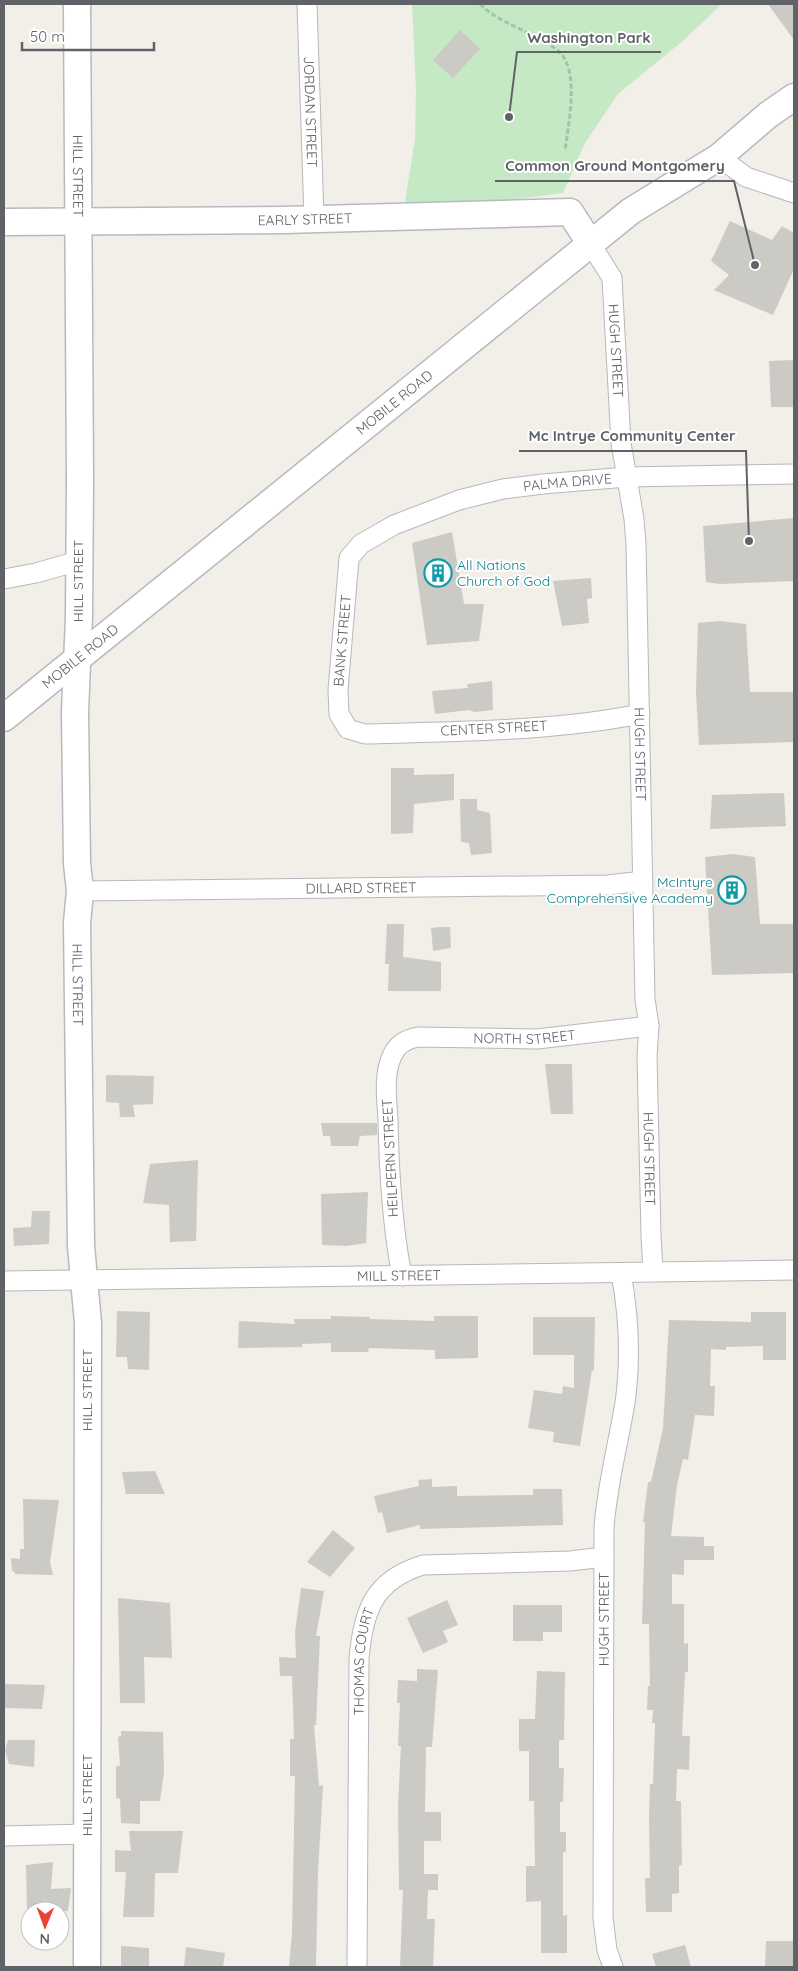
<svg xmlns="http://www.w3.org/2000/svg" width="798" height="1971" viewBox="0 0 798 1971" font-family="Quicksand,sans-serif">
<style>
.green{fill:#c5e8c5}
.building{fill:#cccac5}
.lines{fill:none;stroke-linecap:round;stroke-linejoin:round}
.street-casing{stroke:#b5b8bc;stroke-width:21}
.secondary-casing{stroke:#b6babf;stroke-width:29}
.path{stroke:#9cc7a9;stroke-width:3;stroke-dasharray:5 2.5;stroke-linecap:butt}
.street{stroke:#fff;stroke-width:19}
.secondary{stroke:#fff;stroke-width:26}
.labels{text-anchor:middle;stroke-width:4;stroke-linejoin:round;paint-order:stroke}
.street-label{font-size:14px;fill:#5f6368;stroke:#fff}
.culture-label{font-size:14px;fill:#0d838f;stroke:#fff;text-anchor:start}
.leader{fill:none;stroke:#5f6368;stroke-width:2}
.callout-dot{fill:#5f6368;stroke:#fff;stroke-width:2}
.callout-label{font-size:15px;text-anchor:middle;font-weight:bold;fill:#5f6368;stroke:#fff;stroke-width:4;stroke-linejoin:round;paint-order:stroke}
</style>
<rect width="100%" height="100%" fill="#f1efe8"/>
<path class="green" d="M412 4H722L685 39 618 94 585 143 563 193 499 201 405 202 415 139 416 89Z"/>
<g class="building">
<path d="M768 4H794V40Z"/>
<path d="M460 30 480 49 453 78 433 60Z"/>
<path d="M730 221 772 240 782 226 794 233V269L773 315 714 290 729 275 711 261Z"/>
<path d="M794 360V407H771L769 361Z"/>
<path d="M794 518V581L720 584 706 582 703 526Z"/>
<path d="M452 532 464 604H484L479 641 427 645 412 543Z"/>
<path d="M591 578 592 598 587 599 589 623 562 626 553 581Z"/>
<path d="M720 621 746 624 750 692H794V742L699 745 696 691 698 623Z"/>
<path d="M492 681 493 710 474 712 469 710 435 714 432 691 468 688 467 684Z"/>
<path d="M391 768H414V775L454 774V800L414 804 413 833 391 834Z"/>
<path d="M784 793 786 826 710 829 712 795Z"/>
<path d="M460 799H477V810L490 813 492 853 471 855 469 843 461 842Z"/>
<path d="M733 854 755 857 760 924H794V973L712 975 705 857Z"/>
<path d="M387 924H404L403 957 441 962V991H388L389 964H385Z"/>
<path d="M440 927H450L451 948 433 951 431 928Z"/>
<path d="M545 1064H572L573 1114H551Z"/>
<path d="M106 1075 154 1076 153 1104 133 1105 135 1117H120L119 1103 106 1102Z"/>
<path d="M321 1123H377V1135L360 1136 358 1146H331L330 1136H323Z"/>
<path d="M198 1160 196 1241 170 1242 169 1205 143 1203 150 1164Z"/>
<path d="M368 1192 366 1243 347 1246 322 1245 321 1194Z"/>
<path d="M32 1211H50L49 1244 14 1246 13 1228 31 1227Z"/>
<path d="M117 1311 150 1312 149 1370 128 1369 127 1357H116Z"/>
<path d="M751 1312H786V1360H763V1346L726 1347V1350L711 1349 710 1386H715L714 1416 695 1415 688 1460 683 1459 677 1485 671 1536 704 1537V1546H714V1560H684V1575L672 1574V1604H684V1644L688 1643V1672H685L682 1736H690L689 1770 677 1769 676 1801H681L682 1865 679 1866V1893L672 1894V1912H646L645 1878H650L649 1817 650 1784H653L655 1723H652L653 1710H647L648 1686H650L649 1624H642L645 1522H643L648 1482H651L663 1428 669 1320 751 1322Z"/>
<path d="M331 1316 370 1317V1319L434 1321V1316H478V1358L435 1359V1350L369 1348 368 1352H331V1343L302 1344V1347L238 1348 239 1321 295 1324 294 1319H331Z"/>
<path d="M533 1317H595L594 1371 592 1370 580 1446 553 1442 554 1432 528 1428 534 1390 562 1394 563 1386 574 1388V1355H533Z"/>
<path d="M155 1471 165 1494H126L122 1472Z"/>
<path d="M432 1479V1487L457 1486V1496L533 1495V1489H562L563 1525 420 1529V1525L387 1533 382 1512 378 1513 374 1496 419 1486 418 1480Z"/>
<path d="M23 1499 59 1500 50 1562 53 1575 15 1574V1572L12 1571 11 1558 20 1559V1549H24Z"/>
<path d="M333 1530 355 1548 330 1577 307 1562Z"/>
<path d="M301 1588 324 1591 316 1636H320L316 1725H314L319 1786 323 1785 318 1873 316 1967H289L292 1933 295 1776H290V1739H294L292 1676H280L279 1657 296 1658 295 1632Z"/>
<path d="M118 1598 170 1603 172 1658 144 1657 145 1703H120Z"/>
<path d="M447 1600 458 1625 443 1631 448 1642 423 1653 407 1618Z"/>
<path d="M513 1605H562V1632H543V1641H513Z"/>
<path d="M417 1669 438 1670 432 1747H426L425 1812H441V1841H424V1874H438V1890H428L427 1919H435L433 1967H400L403 1890H399L398 1805 401 1746H398L400 1703H397L398 1680 417 1681Z"/>
<path d="M537 1671 565 1672 564 1740H559V1768H564L563 1802H560V1832H566V1852H563V1916L567 1915V1953H541V1901L526 1902V1866H535L534 1801H529V1751H519V1719H535Z"/>
<path d="M4 1684 45 1685 42 1709 4 1708Z"/>
<path d="M121 1731 163 1732 164 1772 160 1801H140V1824L121 1823 120 1799 116 1798V1766H120L118 1737 121 1736Z"/>
<path d="M8 1740H35L34 1767 9 1764 5 1750Z"/>
<path d="M129 1831H183L178 1873H155L154 1917H123L126 1872H115V1850L131 1851Z"/>
<path d="M53 1862 51 1889 71 1888 68 1911H27L26 1865Z"/>
<path d="M766 1941H794V1967H765Z"/>
<path d="M685 1945 691 1967H656L652 1954Z"/>
<path d="M121 1946 149 1948V1967H121Z"/>
<path d="M186 1947 225 1953 223 1967H184Z"/>
</g>
<g class="lines">
<g class="street-casing">
<g id="street">
<path id="s1" d="M307 4 314 218"/>
<path d="M719 157 746 177 794 193"/>
<path id="s2" d="M590 243 612 278 621 443 634 519 636 544 645 999 649 1026 647 1056 651 1236 653 1272"/>
<path d="M4 579 36 573 78 561"/>
<path id="s3" d="M640 714C550 732 456 731 365 734L348 729 339 714 338 690 349 558 361 544 394 525 459 500 503 489 543 484 627 477 794 474"/>
<path id="s4" d="M80 891 608 885 643 881"/>
<path id="s5" d="M402 1276C392 1225 389 1172 388 1120 387 1100 383 1075 392 1056 397 1044 406 1039 418 1037L537 1039 649 1026"/>
<path id="s6" d="M4 1281 794 1270"/>
<path d="M4 1836 86 1834"/>
<path id="s7" d="M357 1967 359 1659C363 1612 373 1580 423 1565L570 1561 604 1557"/>
<path id="s8" d="M613 1967 607 1950 603 1918 604 1528C607 1485 618 1445 625 1403 631 1359 629 1316 621 1273"/>
</g>
</g>
<g class="secondary-casing">
<g id="secondary">
<path id="s9" d="M77 4 80 480 79 616 75 712 77 863 80 891 77 923 81 1246 88 1323 87 1967"/>
<path id="s10" d="M4 222 284 220 570 212 590 243"/>
<path id="s11" d="M4 718 631 211 719 157 768 115 794 97"/>
</g>
</g>
<path class="path" d="M480 4C493 17 510 24 526 32 538 38 554 45 562 55 579 76 568 126 565 151"/>
<use href="#street" class="street"/>
<use href="#secondary" class="secondary"/>
</g>
<defs>
<g id="building-ring" transform="scale(1.4375)"><circle r="9.5" fill="#fff" stroke="#0f9aa8" stroke-width="1.5"/><path d="M-4-6H4V6H1V3H-1V6H-4ZM-2.5-4.3h1.7v1.8h-1.7ZM.8-4.3h1.7v1.8H.8ZM-2.5-1h1.7V.8h-1.7ZM.8-1h1.7V.8H.8Z" fill="#0f9aa8"/></g>
</defs>
<g fill-rule="evenodd">
<use href="#building-ring" x="438" y="573"/>
<use href="#building-ring" x="732" y="890"/>
</g>
<g class="labels">
<g class="street-label">
<text dy="5" stroke="none"><textPath href="#s1" startOffset="108">JORDAN STREET</textPath></text>
<text dy="5" stroke="none"><textPath href="#s9" startOffset="172">HILL STREET</textPath></text>
<text dy="5" stroke="none"><textPath href="#s10" startOffset="301">EARLY STREET</textPath></text>
<text dy="5" stroke="none"><textPath href="#s2" startOffset="114">HUGH STREET</textPath></text>
<text dy="5" stroke="none"><textPath href="#s11" startOffset="502">MOBILE ROAD</textPath></text>
<text dy="5" stroke="none"><textPath href="#s3" startOffset="704">PALMA DRIVE</textPath></text>
<text transform="translate(78 581) rotate(-90)" y="5">HILL STREET</text>
<text dy="5" stroke="none"><textPath href="#s3" startOffset="385">BANK STREET</textPath></text>
<text dy="5" stroke="none"><textPath href="#s11" startOffset="98">MOBILE ROAD</textPath></text>
<text transform="translate(494 728) rotate(-3)" y="5">CENTER STREET</text>
<text dy="5" stroke="none"><textPath href="#s2" startOffset="519">HUGH STREET</textPath></text>
<text dy="5" stroke="none"><textPath href="#s4" startOffset="281">DILLARD STREET</textPath></text>
<text dy="5" stroke="none"><textPath href="#s9" startOffset="981">HILL STREET</textPath></text>
<text dy="5" stroke="none"><textPath href="#s5" startOffset="362">NORTH STREET</textPath></text>
<text transform="translate(390 1158) rotate(-93)" y="5">HEILPERN STREET</text>
<text dy="5" stroke="none"><textPath href="#s2" startOffset="924">HUGH STREET</textPath></text>
<text dy="5" stroke="none"><textPath href="#s6" startOffset="395">MILL STREET</textPath></text>
<text transform="translate(87 1390) rotate(-90)" y="5">HILL STREET</text>
<text dy="5" stroke="none"><textPath href="#s8" startOffset="349">HUGH STREET</textPath></text>
<text dy="5" stroke="none"><textPath href="#s7" startOffset="306">THOMAS COURT</textPath></text>
<text transform="translate(87 1795) rotate(-90)" y="5">HILL STREET</text>
</g>
<g class="culture-label">
<text x="457" y="570">All Nations<tspan x="457" dy="16">Church of God</tspan></text>
<text x="713" y="887" text-anchor="end">McIntyre<tspan x="713" dy="16">Comprehensive Academy</tspan></text>
</g>
</g>
<path class="leader" d="M509 117L517 52H661M755 265L734 181H495M749 541L746 451H519"/>
<g class="callout-dot">
<circle cx="509" cy="117" r="5"/>
<circle cx="755" cy="265" r="5"/>
<circle cx="749" cy="541" r="5"/>
</g>
<g class="callout-label">
<text x="589" y="43">Washington Park</text>
<text x="615" y="171">Common Ground Montgomery</text>
<text x="632" y="441">Mc Intrye Community Center</text>
</g>
<rect width="798" height="1971" fill="none" stroke="#5f6368" stroke-width="10"/>
<g transform="translate(45 1926) rotate(181)"><circle r="24" fill="#ffffff" stroke="#bfc1c3"/>
<path d="M0-4L9 19L0 12L-9 19Z" fill="#ea4335"/>
<text y="-8" font-size="14" font-weight="bold" text-anchor="middle" fill="#5f6368">N</text>
</g>
<path d="M22 42v8h132v-8" fill="none" stroke="#5f6368" stroke-width="2.5"/>
<text x="30" y="42" font-size="15" fill="#5f6368" stroke="#ffffff" stroke-width="4" paint-order="stroke">50 m</text>
</svg>
